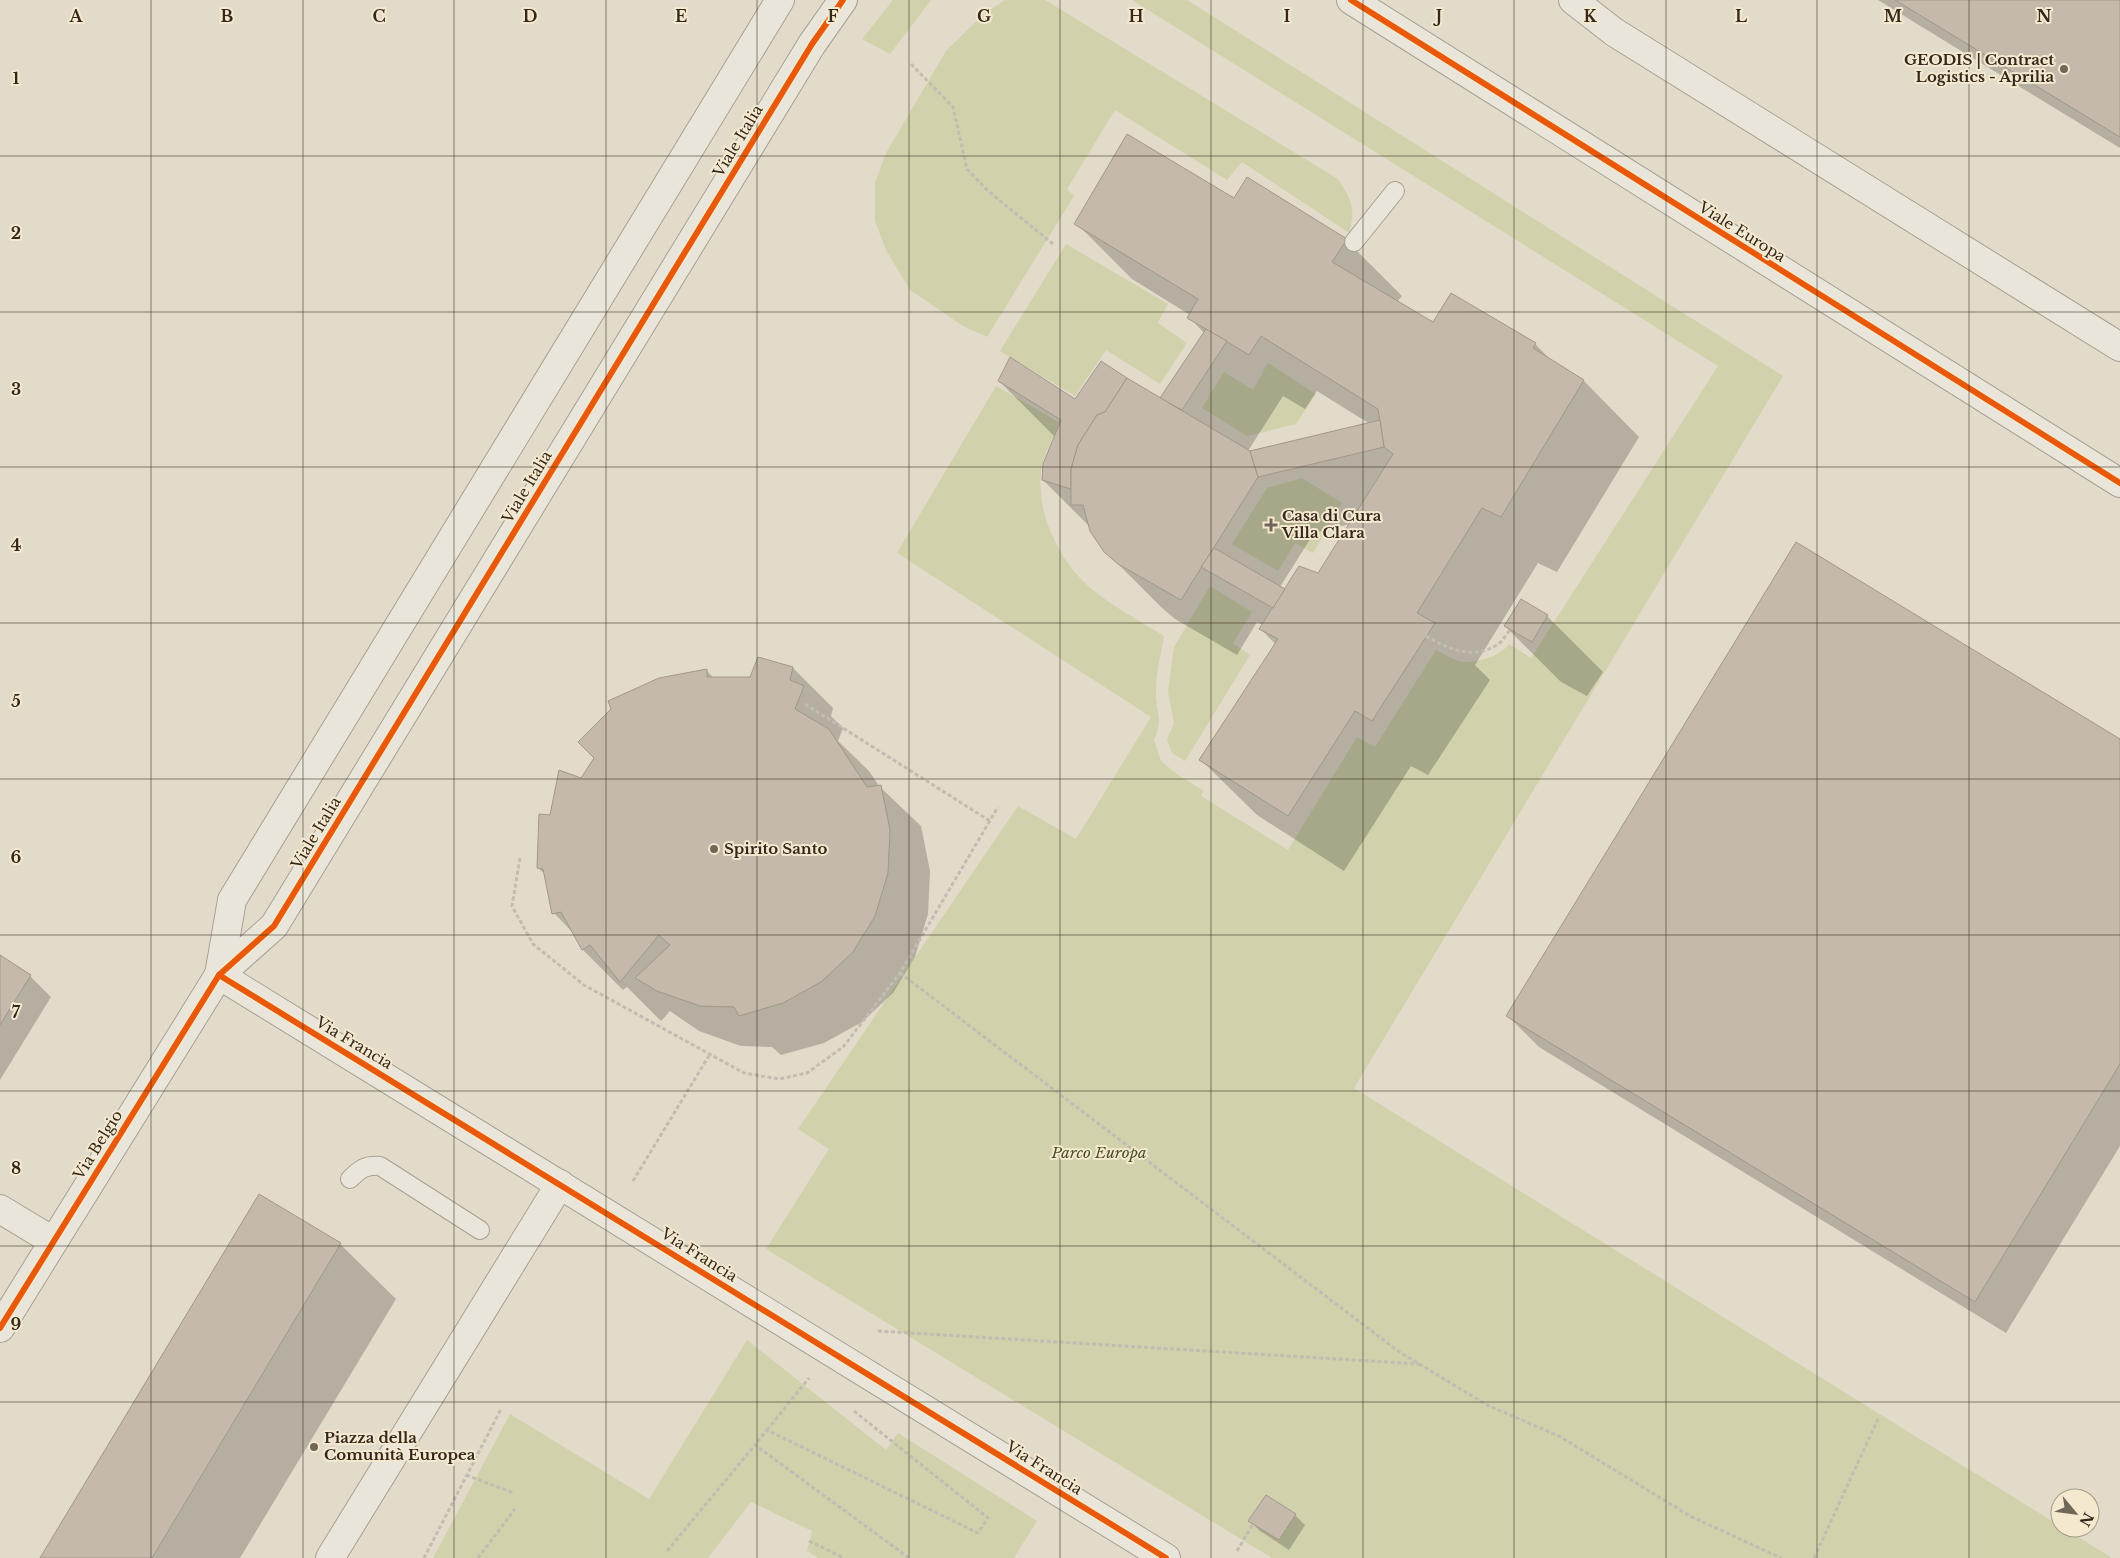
<svg xmlns="http://www.w3.org/2000/svg" width="2120" height="1558" viewBox="0 0 2120 1558" font-family="'Libre Baskerville',serif">
<style>
.green{fill:#d1d1ac}
.shadow{fill:#0003;fill-rule:evenodd}
.building{fill:#c5b9ab;stroke:#a2978a}
.lines{fill:none;stroke-linecap:round;stroke-linejoin:round}
.service-casing{stroke:#a7a093;stroke-width:20}
.minor-casing{stroke:#a7a093;stroke-width:30}
.path{stroke:#c2bcb2;stroke-width:3;stroke-dasharray:4 2.5;stroke-linecap:butt}
.service{stroke:#eae5db;stroke-width:18}
.minor{stroke:#eae5db;stroke-width:28}
.cycleway-casing{stroke:#f4e9cf;stroke-width:9}
.cycleway{stroke:#e8590c;stroke-width:6}
.grid{fill:none;stroke:#34281c;stroke-width:1;stroke-opacity:0.55}
.poi-dot{fill:#716759;stroke:#f4e9cf;stroke-width:2}
.labels{text-anchor:middle;stroke-width:4;stroke-linejoin:round;paint-order:stroke}
.poi-label{font-size:15px;font-weight:bold;fill:#34281c;stroke:#f4e9cf;text-anchor:start}
.street-label{font-size:15px;fill:#34281c;stroke:#f4e9cf}
.park-label{font-size:15px;font-style:italic;fill:#455024;stroke:#f4e9cf}
.grid-label{font-size:16px;text-anchor:middle;font-weight:bold;fill:#34281c;stroke:#f4e9cf;stroke-width:4;stroke-linejoin:round;paint-order:stroke}
</style>
<rect width="100%" height="100%" fill="#e2dbca"/>
<g class="green">
<path d="M893 0H931L890 54 862 39Z"/>
<path d="M1005 0H1045L1338 179C1352 201 1356 207 1349 233L1242 162 1227 180 1115 110 1067 189 1074 196 987 337 963 326 910 290 886 250 875 221V183L886 153 946 51 985 13Z"/>
<path d="M1132 0H1187L1783 376 1354 1088 2112 1558H1272L766 1249 829 1149 798 1129 1018 806 1076 839 1151 717 897 553 996 386 1060 423C1054 436 1047 449 1043 462 1038 480 1041 505 1047 522 1070 587 1110 602 1164 636 1161 654 1156 672 1156 690 1155 711 1164 718 1154 740L1161 761 1178 775 1204 791 1201 796 1288 850 1357 737 1375 747 1436 650C1444 654 1456 662 1466 662 1480 662 1502 655 1509 644L1531 658 1718 366Z"/>
<path d="M1066 244 1168 304 1158 323 1187 343 1160 384 1106 350 1075 396 1000 351Z"/>
<path d="M1268 363 1316 394 1296 424 1247 436 1202 408 1224 372 1253 390Z"/>
<path d="M1302 478 1342 503 1313 553 1295 543 1278 571 1232 544 1267 488Z"/>
<path d="M1210 586 1252 612 1233 643 1250 655 1185 761 1172 753 1167 739 1174 724 1168 691 1174 647Z"/>
<path d="M747 1340 886 1450 898 1433 1037 1521 1014 1558H818L807 1551 812 1531 751 1502 708 1558H433L510 1414 649 1499Z"/>
</g>
<g class="shadow">
<path d="M1878 0H2120V148Z"/>
<path d="M1235 199 1346 240 1402 296 1397 302 1433 324 1535 344 1555 364 1584 381 1639 437 1557 572 1538 563 1475 665 1490 680 1428 775 1411 766 1344 871 1257 815 1201 760 1276 645 1261 629 1263 625 1257 622 1237 655 1175 619 1161 607 1105 551 1090 527 1043 480 1055 437 999 381 1076 401 1161 399 1204 333 1189 317 1190 315 1132 279 1076 223ZM1317 391 1370 424 1248 451 1283 396 1305 409ZM1350 524 1318 575 1285 590 1280 587 1314 533Z"/>
<path d="M1547 616 1603 672 1587 696 1561 682 1505 626Z"/>
<path d="M793 668 833 708 831 716 843 728 838 741 869 771 879 786 921 826 930 871 928 914 915 957 893 993 862 1022 824 1043 781 1055 772 1047 741 1046 699 1031 670 1011 661 1021 627 987 623 990 583 950 575 935 554 913 545 874 538 868 551 816 581 779 706 670 714 678 751 679Z"/>
<path d="M2120 741V1146L2006 1333 1539 1047 1508 1016Z"/>
<path d="M0 957 30 976 51 997 0 1080Z"/>
<path d="M340 1244 396 1299 240 1558H41Z"/>
<path d="M1295 1515 1305 1525 1289 1550 1260 1531 1250 1521Z"/>
</g>
<g class="building">
<path d="M1895 0H2120V137Z"/>
<path d="M1127 134 1234 198 1247 177 1347 239 1332 262 1433 322 1451 293 1536 343 1533 348 1584 380 1501 517 1482 508 1417 613 1435 623 1372 721 1355 711 1288 816 1199 760 1278 639 1259 629 1299 566 1318 573 1393 454 1384 447 1378 409 1261 336 1249 355 1211 332 1187 318 1198 299 1074 224Z"/>
<path d="M1206 329 1227 341 1182 410 1160 398Z"/>
<path d="M1010 357 1075 399 1101 361 1127 378 1105 412 1097 415 1078 445 1071 469V489L1042 480 1043 464 1061 420 998 381Z"/>
<path d="M1127 378 1250 451 1258 477 1181 600 1118 564 1104 552 1090 531 1083 505H1071V469L1078 445 1097 415 1105 412Z"/>
<path d="M1380 420 1384 447 1258 477 1250 451Z"/>
<path d="M1796 542 2120 739V1064L1975 1302 1506 1016Z"/>
<path d="M1214 548 1285 589 1273 608 1201 567Z"/>
<path d="M1521 599 1548 615 1532 642 1504 626Z"/>
<path d="M758 657 793 667 790 680 804 686 795 709 829 729 867 787 881 785 890 830 888 873 875 916 853 952 821 982 783 1003 739 1016 734 1007 700 1006 657 991 635 978 670 945 659 935 620 982 590 945 582 950 561 912 552 914 543 869 537 868 539 814 550 815 559 770 581 778 594 758 578 742 611 709 608 701 659 678 707 669V677H750Z"/>
<path d="M0 955 31 975 0 1025Z"/>
<path d="M259 1194 341 1243 152 1558H40Z"/>
<path d="M1266 1495 1296 1514 1279 1540 1248 1521Z"/>
</g>
<g class="lines">
<g class="service-casing">
<g id="service">
<path d="M1354 242 1395 191"/>
<path d="M350 1179C360 1169 365 1165 380 1166L480 1230"/>
</g>
</g>
<g class="minor-casing">
<g id="minor">
<path d="M1351 0 2120 483"/>
<path d="M1573 0 1614 32 2120 347"/>
<path d="M219 975 232 900 780 0"/>
<path d="M219 975 1166 1558"/>
<path d="M0 1209 53 1241"/>
<path d="M0 1328 219 975 274 926 812 44 843 0"/>
<path d="M330 1558 560 1184"/>
</g>
</g>
<g class="path">
<path d="M911 64 953 107 967 169 988 191 1053 244"/>
<path d="M1426 636C1448 649 1473 660 1497 645 1502 642 1506 635 1510 630"/>
<path d="M805 704 990 821"/>
<path d="M520 858 512 906 533 944 584 985 744 1073 779 1079 807 1073 843 1047 900 973 998 807"/>
<path d="M900 973 1398 1351 1487 1405 1559 1436 1690 1516 1781 1558"/>
<path d="M633 1181 710 1054"/>
<path d="M878 1331 1419 1364"/>
<path d="M854 1411 988 1518 978 1533 767 1430 755 1445 909 1558"/>
<path d="M767 1430 809 1378"/>
<path d="M466 1475 514 1493"/>
<path d="M809 1541 844 1558"/>
<path d="M667 1551 755 1445"/>
<path d="M1237 1551 1253 1524"/>
<path d="M424 1558 501 1409"/>
<path d="M478 1558 515 1509"/>
<path d="M1814 1558 1878 1419"/>
</g>
<use href="#service" class="service"/>
<use href="#minor" class="minor"/>
<g class="cycleway-casing">
<g id="cycleway">
<path d="M1351 0 2120 483"/>
<path d="M219 975 1166 1558"/>
<path d="M0 1328 219 975 274 926 812 44 843 0"/>
</g>
</g>
<use href="#cycleway" class="cycleway"/>
</g>
<path class="grid" d="M151 0V1558M303 0V1558M454 0V1558M606 0V1558M757 0V1558M909 0V1558M1060 0V1558M1211 0V1558M1363 0V1558M1514 0V1558M1666 0V1558M1817 0V1558M1969 0V1558M0 156H2120M0 312H2120M0 467H2120M0 623H2120M0 779H2120M0 935H2120M0 1091H2120M0 1246H2120M0 1402H2120"/>
<g class="poi-dot">
<circle cx="2064" cy="69" r="5"/>
<path d="M1268.5 517.5h5v5h5v5h-5v5h-5v-5h-5v-5h5z"/>
<circle cx="714" cy="849" r="5"/>
<circle cx="314" cy="1447" r="5"/>
</g>
<g class="labels">
<g class="poi-label">
<text x="2054" y="65" text-anchor="end">GEODIS | Contract<tspan x="2054" dy="17">Logistics - Aprilia</tspan></text>
<text x="1282" y="521">Casa di Cura<tspan x="1282" dy="17">Villa Clara</tspan></text>
<text x="724" y="854">Spirito Santo</text>
<text x="324" y="1443">Piazza della<tspan x="324" dy="17">Comunità Europea</tspan></text>
</g>
<g class="street-label">
<text transform="translate(738 141) rotate(-59)" y="5">Viale Italia</text>
<text transform="translate(1742 232) rotate(32)" y="5">Viale Europa</text>
<text transform="translate(527 487) rotate(-59)" y="5">Viale Italia</text>
<text transform="translate(316 833) rotate(-59)" y="5">Viale Italia</text>
<text transform="translate(354 1043) rotate(31)" y="5">Via Francia</text>
<text transform="translate(98 1145) rotate(-58)" y="5">Via Belgio</text>
<text transform="translate(699 1255) rotate(32)" y="5">Via Francia</text>
<text transform="translate(1044 1468) rotate(32)" y="5">Via Francia</text>
</g>
<g class="park-label">
<text x="1099" y="1158">Parco Europa</text>
</g>
</g>
<g class="grid-label">
<text x="76" y="22">A</text>
<text x="227" y="22">B</text>
<text x="379" y="22">C</text>
<text x="530" y="22">D</text>
<text x="681" y="22">E</text>
<text x="833" y="22">F</text>
<text x="984" y="22">G</text>
<text x="1136" y="22">H</text>
<text x="1287" y="22">I</text>
<text x="1439" y="22">J</text>
<text x="1590" y="22">K</text>
<text x="1741" y="22">L</text>
<text x="1893" y="22">M</text>
<text x="2044" y="22">N</text>
<text x="16" y="84">1</text>
<text x="16" y="239">2</text>
<text x="16" y="395">3</text>
<text x="16" y="551">4</text>
<text x="16" y="707">5</text>
<text x="16" y="863">6</text>
<text x="16" y="1018">7</text>
<text x="16" y="1174">8</text>
<text x="16" y="1330">9</text>
</g>
<g transform="translate(2075 1513) rotate(119)"><circle r="24" fill="#f4e9cf" stroke="#a79c87"/>
<path d="M0-4L9 19L0 12L-9 19Z" fill="#716759"/>
<text y="-8" font-size="14" font-weight="bold" text-anchor="middle" fill="#34281c">N</text>
</g>
</svg>
